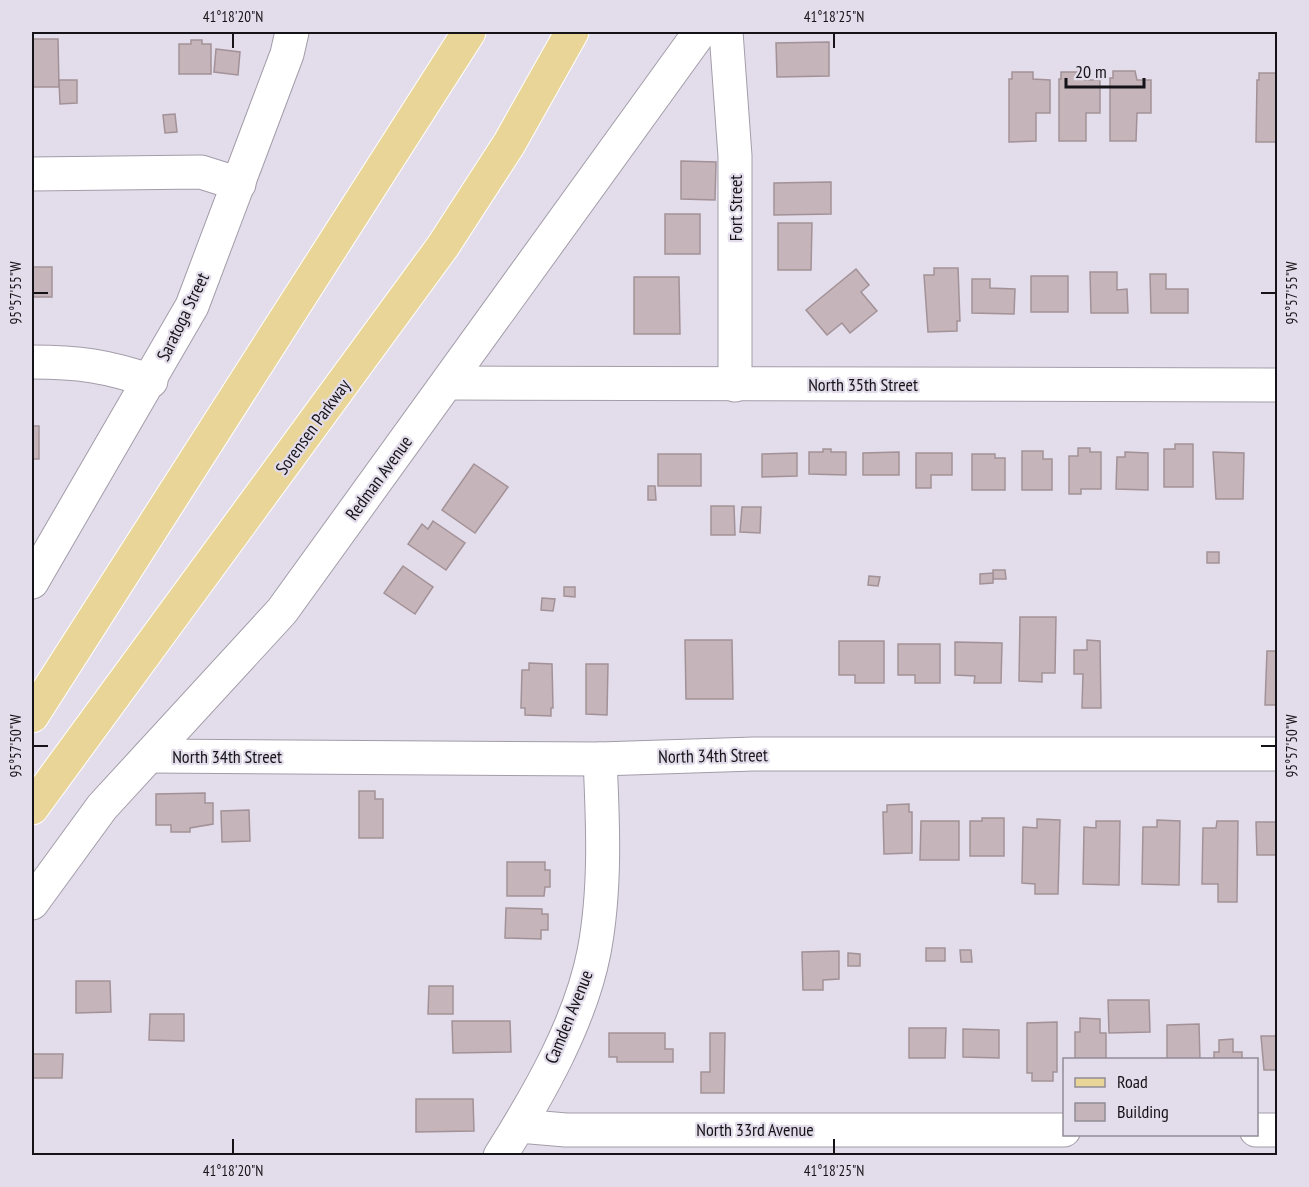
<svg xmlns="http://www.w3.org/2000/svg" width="1309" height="1187" viewBox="0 0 1309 1187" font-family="'PT Sans Narrow',sans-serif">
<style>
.building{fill:#c5b4b9;stroke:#a29297;stroke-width:1.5}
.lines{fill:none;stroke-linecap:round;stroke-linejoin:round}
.minor-casing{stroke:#a39ca9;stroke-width:35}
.major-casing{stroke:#fff;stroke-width:35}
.minor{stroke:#fff;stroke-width:33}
.major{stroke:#e9d598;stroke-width:33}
.ticks{fill:none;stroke:#151318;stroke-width:2}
.labels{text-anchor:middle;stroke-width:4.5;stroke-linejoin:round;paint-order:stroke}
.street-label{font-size:18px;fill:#151318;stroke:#e3dcea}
.neatline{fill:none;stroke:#151318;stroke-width:2}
.ticks-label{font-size:15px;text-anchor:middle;fill:#151318}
</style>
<rect width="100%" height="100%" fill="#e3dcea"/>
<g class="building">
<path d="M32 39H58L59 87H32Z"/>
<path d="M191 40H202V44H211V74H179V44H191Z"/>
<path d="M829 42V76L777 77 776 43Z"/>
<path d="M216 49 240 52 238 75 214 72Z"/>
<path d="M1113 71H1135L1137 80H1151V113H1137L1136 141H1110V78H1113Z"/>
<path d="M1012 72H1033V79L1050 80V113H1036V141L1009 142V79H1012Z"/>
<path d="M1061 72H1083V79L1085 80H1100V113H1086V141H1059V79H1061Z"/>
<path d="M1259 73H1278V142H1256L1257 80H1259Z"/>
<path d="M59 80H77V103L60 104Z"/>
<path d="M175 114 177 132 165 133 163 115Z"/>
<path d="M681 161 716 162 715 200 681 199Z"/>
<path d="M831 182V214L774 215V183Z"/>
<rect x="665" y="214" width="35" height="40"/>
<path d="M778 223H812L811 270H778Z"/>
<rect x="32" y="267" width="20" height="30"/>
<path d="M934 268H958L960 321H957V331L928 332 924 275H934Z"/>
<path d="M856 269 869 285 861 292 877 311 850 333 842 323 827 335 806 310Z"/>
<path d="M1090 272H1117V290L1127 289 1128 313H1091Z"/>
<path d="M1150 274H1166V289H1188V313H1151Z"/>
<rect x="1031" y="276" width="37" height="36"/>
<path d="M634 277H679L680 334H634Z"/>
<path d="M972 279H990V288L1015 289 1014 314 972 313Z"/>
<rect x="32" y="426" width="7" height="33"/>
<path d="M1175 444H1193V487H1164V449H1175Z"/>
<path d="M1078 448H1090V452H1101V489H1081V494H1069V456H1078Z"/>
<path d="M823 449H831V452H846V475L809 474V452H823Z"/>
<path d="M1022 451H1043V459H1052V490H1022Z"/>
<path d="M899 452V475H863V453Z"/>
<path d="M1125 452 1148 453V490L1116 489 1117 457H1125Z"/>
<path d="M1213 452 1244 453 1243 499H1216Z"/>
<path d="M797 453V476L762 477V454Z"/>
<path d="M916 453H952V475H931V488H916Z"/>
<rect x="658" y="454" width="43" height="32"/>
<path d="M972 454H995V458H1005V490H972Z"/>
<path d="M474 464 508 487 475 533 442 510Z"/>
<path d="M648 486H655L656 500H648Z"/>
<path d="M711 506H734L735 535H711Z"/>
<path d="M742 507H761L760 533 740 532Z"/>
<path d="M433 521 465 543 446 570 408 544 422 524 428 529Z"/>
<rect x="1207" y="552" width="12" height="11"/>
<path d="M403 566 433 587 415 614 384 593Z"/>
<path d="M993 570H1005L1006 579H993Z"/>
<path d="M993 573V583L980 584V574Z"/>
<path d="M869 576 880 577 878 586 868 585Z"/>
<path d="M564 587H575V597L564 596Z"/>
<path d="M542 598 555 599 553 611 541 610Z"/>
<path d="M1020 617H1056L1055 673H1042V682L1019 681Z"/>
<path d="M685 640H732L733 699H686Z"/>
<path d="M1087 640 1100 641 1101 708H1082L1083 674H1074V650H1087Z"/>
<path d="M839 641H884V683H855V675H839Z"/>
<path d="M955 642 1002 643 1001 683H974L975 676 955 675Z"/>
<path d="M898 644H940V683H915V675H898Z"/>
<path d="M1267 651H1278V705H1265Z"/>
<path d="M529 663 552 664 553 708H551V716L525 715V708H521L522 670H529Z"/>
<path d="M586 664H608L607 715 586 714Z"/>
<path d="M359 791H375V799H383V838H359Z"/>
<path d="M205 793V803H213V824L190 828V832H171V825H156V794Z"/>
<path d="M909 804V812H912V853L884 854 883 812H887V805Z"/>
<path d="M249 810 250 841 222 842 221 811Z"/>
<path d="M982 818H1004V856H970V821H982Z"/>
<path d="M1037 819 1060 820 1058 894H1035V884L1022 883 1023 827 1037 828Z"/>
<path d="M1157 820 1180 821 1179 885 1142 884 1143 827H1157Z"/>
<path d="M921 821H959V860H920Z"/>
<path d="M1096 821H1120L1119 885 1083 884 1084 827 1096 828Z"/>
<path d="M1217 821H1238L1237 902H1218V884H1202L1203 828H1216Z"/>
<path d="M1256 822H1278V855H1257Z"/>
<path d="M507 862H545V870H550V887H545L544 896H507Z"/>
<path d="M506 908 542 909V914H548V930H541V939L505 938Z"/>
<rect x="926" y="948" width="19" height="13"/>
<path d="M960 950H971L972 962H961Z"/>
<path d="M839 951V979L823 980V990H803L802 952Z"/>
<path d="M848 953 860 954V966H848Z"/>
<path d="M76 981H110L111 1012 76 1013Z"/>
<path d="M429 986H453V1014H428Z"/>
<path d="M1108 1000H1149L1150 1032 1109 1033Z"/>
<path d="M150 1014H184V1041L149 1040Z"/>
<path d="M1080 1018 1100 1019V1033H1106V1060H1075V1032H1080Z"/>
<path d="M452 1021H510L511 1052 453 1053Z"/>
<path d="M1057 1022V1072H1053V1081H1032V1073H1027V1023Z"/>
<path d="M1199 1024 1200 1060H1167V1025Z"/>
<path d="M909 1028H946L945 1058H909Z"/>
<path d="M963 1029 999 1030V1058L963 1057Z"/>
<path d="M609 1033H665V1049H673V1062H617V1057H609Z"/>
<path d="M710 1033H725L724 1093H701V1072H710Z"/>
<path d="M1261 1036H1278V1070H1264Z"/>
<path d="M1233 1039V1052H1242V1060H1214V1052H1219V1040Z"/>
<path d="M32 1054H63L62 1078H32Z"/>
<path d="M416 1099H473L474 1131 416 1132Z"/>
</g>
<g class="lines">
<g class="minor-casing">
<g id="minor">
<path d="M726 32 735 156V385"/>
<path d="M32 174 201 172 239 184"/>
<path d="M32 362C79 362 106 366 151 381"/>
<path d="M449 383 1278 385"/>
<path d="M32 582 192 306 287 54 292 32"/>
<path d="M149 756 600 759 754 754H1278"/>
<path d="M32 903 102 807 282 611 700 32"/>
<path d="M519 1126 566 1130H1064"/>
<path d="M1256 1130H1278"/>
<path d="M500 1156C539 1094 580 1023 594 952 606 889 603 823 600 759"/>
</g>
</g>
<g class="major-casing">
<g id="major">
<path d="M32 716 469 32"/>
<path d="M32 808 443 246 509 144 572 32"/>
</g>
</g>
<use href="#minor" class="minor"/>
<use href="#major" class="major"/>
</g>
<path class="ticks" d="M233 33V48M834 33V48M33 293H48M1261 293H1276M33 746H48M1261 746H1276M233 1139V1154M834 1139V1154"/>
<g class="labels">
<g class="street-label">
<text transform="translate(736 208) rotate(-90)" y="6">Fort Street</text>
<text transform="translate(183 317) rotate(-64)" y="6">Saratoga Street</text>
<text x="863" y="391">North 35th Street</text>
<text transform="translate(313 427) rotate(-54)" y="6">Sorensen Parkway</text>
<text transform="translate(379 478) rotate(-54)" y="6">Redman Avenue</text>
<text transform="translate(713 756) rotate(-1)" y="6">North 34th Street</text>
<text x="227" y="763">North 34th Street</text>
<text transform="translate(569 1017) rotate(-68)" y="6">Camden Avenue</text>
<text x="755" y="1136">North 33rd Avenue</text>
</g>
</g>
<rect width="1309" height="1187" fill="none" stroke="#e3dcea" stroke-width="66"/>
<rect x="1063" y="1058" width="195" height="78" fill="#e3dcea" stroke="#918c96" stroke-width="1.5"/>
<rect x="1075" y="1078" width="30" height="9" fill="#e9d598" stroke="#918c96" stroke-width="1.5"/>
<text x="1117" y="1088" font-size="18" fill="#151318">Road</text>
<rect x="1075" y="1103" width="30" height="18" fill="#c5b4b9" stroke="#918c96" stroke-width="1.5"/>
<text x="1117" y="1118" font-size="18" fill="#151318">Building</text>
<path d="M1066 78v9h78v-9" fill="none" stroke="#151318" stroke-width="3"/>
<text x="1075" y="78" font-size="18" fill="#151318" stroke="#e3dcea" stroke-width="4.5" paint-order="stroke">20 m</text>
<rect x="33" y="33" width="1243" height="1121" class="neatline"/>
<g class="ticks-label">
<text x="233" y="22">41°18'20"N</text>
<text x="834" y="22">41°18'25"N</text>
<text transform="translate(1292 293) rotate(-90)" y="5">95°57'55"W</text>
<text transform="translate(16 293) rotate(-90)" y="5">95°57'55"W</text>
<text transform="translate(1292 746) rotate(-90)" y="5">95°57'50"W</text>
<text transform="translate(16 746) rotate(-90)" y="5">95°57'50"W</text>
<text x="233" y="1176">41°18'20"N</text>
<text x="834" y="1176">41°18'25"N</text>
</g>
</svg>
